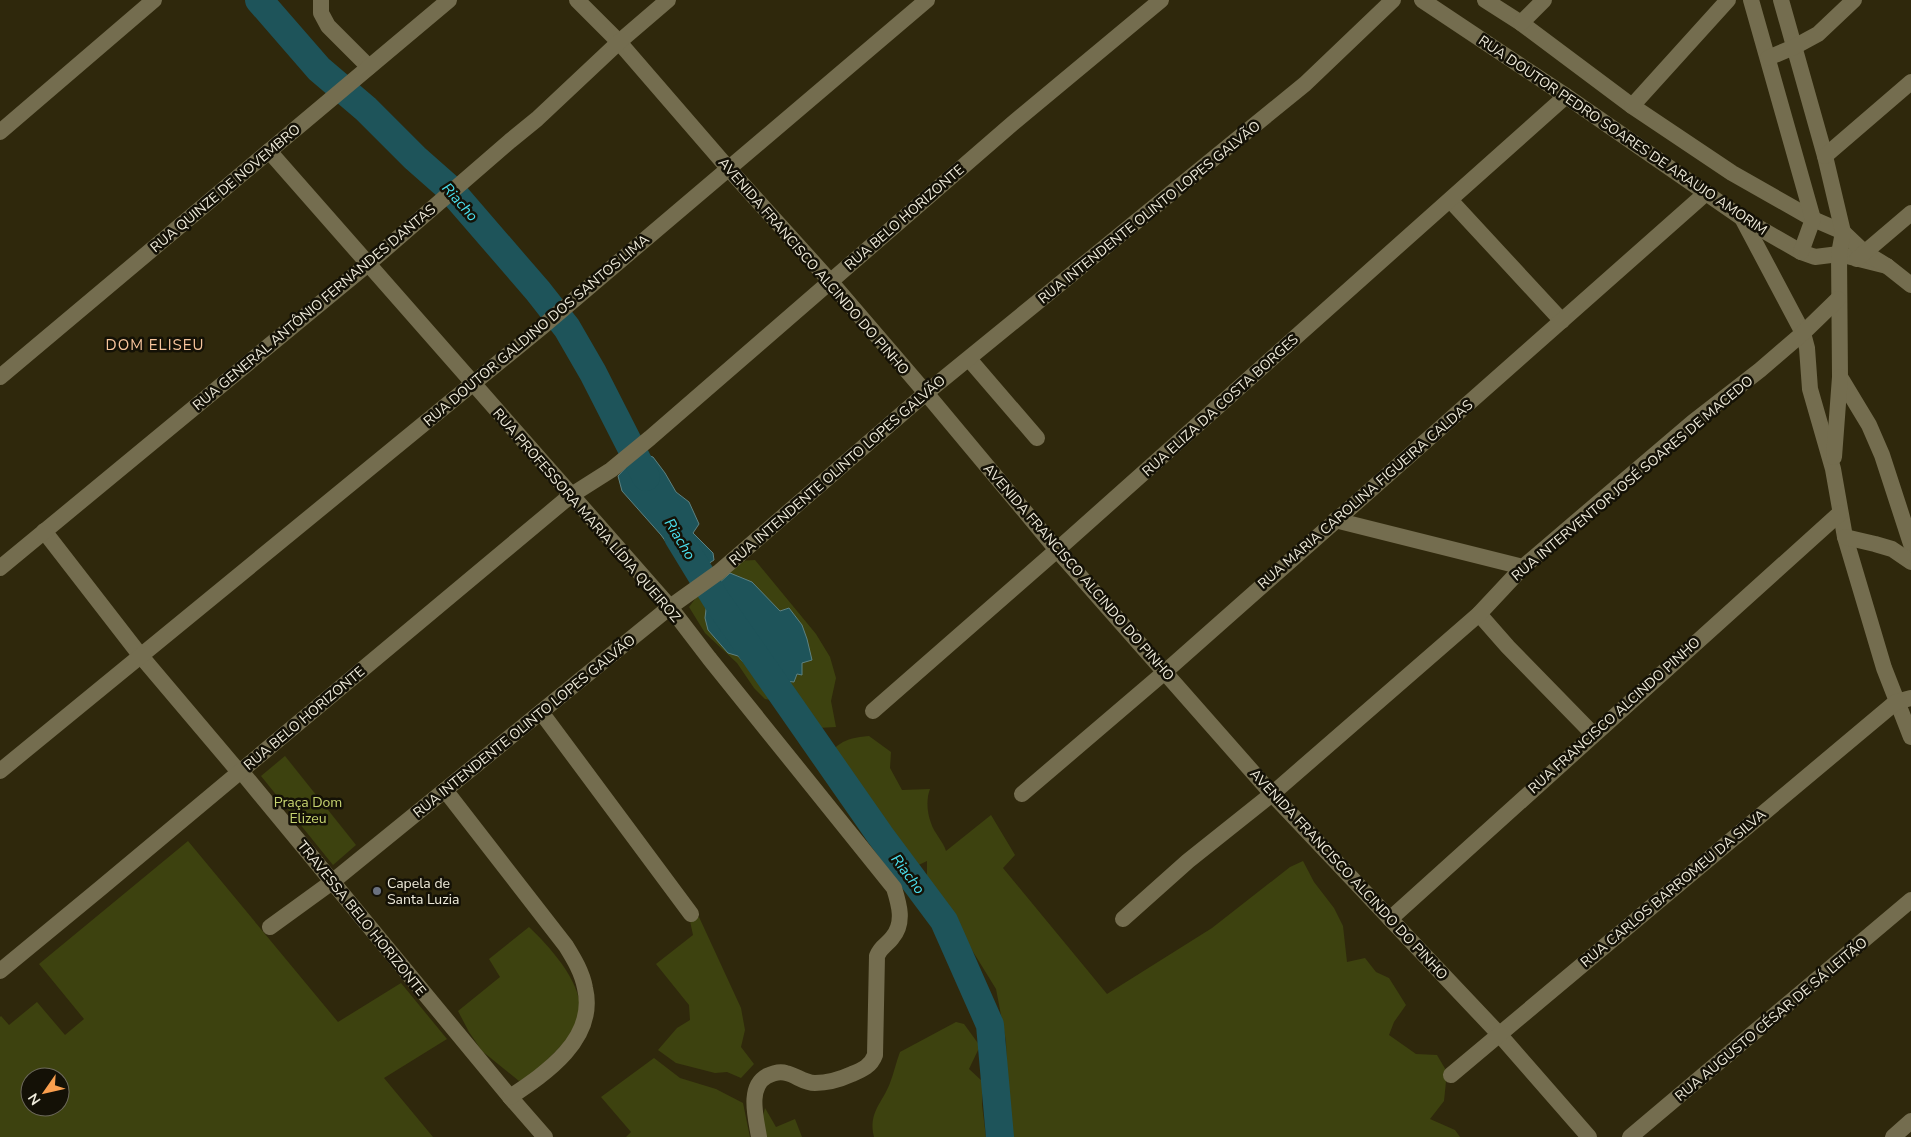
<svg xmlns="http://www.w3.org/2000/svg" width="1911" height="1137" viewBox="0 0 1911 1137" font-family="'Nunito Sans',sans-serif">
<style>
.green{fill:#3d420f;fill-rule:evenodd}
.water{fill:#1e545a;stroke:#5d8181}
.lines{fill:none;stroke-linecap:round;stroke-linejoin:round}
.river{stroke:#1e545a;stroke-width:28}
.minor{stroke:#746d4f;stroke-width:16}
.worship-dot{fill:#6b7280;stroke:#141106;stroke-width:2}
.labels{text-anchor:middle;stroke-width:5;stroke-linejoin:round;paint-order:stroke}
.street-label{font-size:14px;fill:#efebdb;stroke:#141106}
.park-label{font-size:14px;fill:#c6d370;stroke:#141106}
.poi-label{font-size:14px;fill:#efebdb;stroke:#141106;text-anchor:start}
.water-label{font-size:15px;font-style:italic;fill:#4be0ef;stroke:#141106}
.neighbourhood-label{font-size:15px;letter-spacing:1px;fill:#f9c69d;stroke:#141106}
</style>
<rect width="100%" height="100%" fill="#2f280c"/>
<g class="green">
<path d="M755 560 816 634 830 657 836 678 831 701 836 727 818 728 800 705 765 699 754 688 737 663 705 633 689 607 698 595 738 561Z"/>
<path d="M869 736 891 752 890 768 902 790 930 789C926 799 927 813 931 823 934 833 943 841 946 851L991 815 1015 855 1003 868 1107 994 1212 928 1290 867 1303 861 1314 882 1334 908 1343 926 1347 962 1365 958 1376 972 1389 978 1406 1005 1394 1022 1389 1035 1416 1054 1437 1055 1447 1072 1444 1101 1430 1119 1455 1130 1460 1137H1009L1006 1041 996 989 927 877V861L900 874 817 767C835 746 841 738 869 736Z"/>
<path d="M285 756 356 845 333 865 261 776Z"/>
<path d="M188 841 338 1022 401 983 447 1039 384 1078 433 1137H0V1017L1 1016 9 1025 37 1002 65 1035 84 1019 39 964ZM30 1077H60V1107H30Z"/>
<path d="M699 917 741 1008 745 1030 741 1047 754 1064 741 1078 727 1072 715 1073 676 1063 658 1050 677 1028 690 1020 689 1005 656 964 693 935 690 921Z"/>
<path d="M529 927C550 947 584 984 580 1015 578 1029 564 1043 554 1053 543 1064 533 1075 519 1081L482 1051 469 1032 458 1011 500 977 489 959Z"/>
<path d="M956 1022 964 1024 980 1046 969 1069 982 1081V1105L986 1137H874C868 1112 882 1104 890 1083 894 1073 896 1062 900 1052Z"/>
<path d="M654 1058 680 1078 716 1089 743 1103 750 1137H626L631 1132 601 1097Z"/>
<path d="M765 1108 776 1127 795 1119 802 1137H766L763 1116Z"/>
</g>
<g class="water">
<path d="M643 454 653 457 665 473 676 492 689 502 699 524 693 533 713 553 714 560 705 566 694 570 682 564 661 535 622 491 618 476 631 462Z"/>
<path d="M730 573 752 582 780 611 789 608 802 625 807 639 812 660 802 663V675L797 674 794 682 776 680 754 666 749 659 744 663 738 656 728 653 708 630 705 618 707 601 717 585Z"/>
</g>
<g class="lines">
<g class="river">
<path d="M259 0 319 69 366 109 415 158 449 188 538 291 567 328 593 373 646 477"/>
<path d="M678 537 717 601 880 835 944 921 990 1025 1000 1137"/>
</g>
<g class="minor">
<path d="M321 0V13L328 26 369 67"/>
<path d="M577 0 619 42 728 168 830 281 926 393 1057 550 1272 794 1499 1034 1589 1137"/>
<path d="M1422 0 1566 96 1742 218 1801 252 1815 257 1839 254 1887 266"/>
<path d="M1485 0 1521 23 1632 106 1732 173 1813 219 1843 232 1864 252 1887 266 1911 285"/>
<path d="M1751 0 1813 219 1801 252"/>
<path d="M1781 0 1825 156 1843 232 1839 254 1840 377 1869 425 1882 455 1911 544"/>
<path d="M1521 23 1544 0"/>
<path d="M1768 58 1794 47 1818 34 1854 0"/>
<path d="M1632 106 1728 0"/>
<path d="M0 132 154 0"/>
<path d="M269 151 670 607 709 658 894 888C899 904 905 923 892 938 887 945 881 946 877 956L875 1055C871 1066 862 1070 852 1074 841 1079 827 1083 815 1083 804 1083 796 1075 786 1073 780 1071 773 1073 767 1076 747 1087 756 1118 759 1137"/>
<path d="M1825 156 1911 82"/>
<path d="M1450 200 1562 321"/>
<path d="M1742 218 1803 333 1807 348 1810 389 1833 469 1845 537 1884 668 1911 737"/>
<path d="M1857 259 1911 213"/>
<path d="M969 359 1037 438"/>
<path d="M0 377 449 0"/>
<path d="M1834 457 1840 377"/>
<path d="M1335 520 1523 567"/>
<path d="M44 531 140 655 239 772 245 776 510 1097 545 1137"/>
<path d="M1845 537 1875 544 1892 549 1911 562"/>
<path d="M0 568 368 264 510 141 537 119 619 42 668 0"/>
<path d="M1479 614 1508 647 1593 734"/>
<path d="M873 711 1057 550 1566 96"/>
<path d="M541 712 691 914"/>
<path d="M0 771 542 327 927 0"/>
<path d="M445 790 566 946C574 959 582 972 585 988 597 1039 546 1073 510 1097"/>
<path d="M1022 794 1166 671 1706 193"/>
<path d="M1123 919 1188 861 1272 794 1479 614 1523 567 1693 422 1760 370 1803 333 1838 299"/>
<path d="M1390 919 1840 513"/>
<path d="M270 927 332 882 670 607 719 572 926 393 1305 84 1393 0"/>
<path d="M0 971 102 887 570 496 611 470 650 438 1012 124 1161 0"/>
<path d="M1451 1075 1896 702 1911 698"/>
<path d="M1630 1137 1911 900"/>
<path d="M1893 1137 1911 1121"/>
</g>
</g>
<circle class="worship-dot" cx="377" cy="891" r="5"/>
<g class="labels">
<g class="street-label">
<text transform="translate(1623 135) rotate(34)" y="5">RUA DOUTOR PEDRO SOARES DE ARAUJO AMORIM</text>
<text transform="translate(225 188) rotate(-40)" y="5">RUA QUINZE DE NOVEMBRO</text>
<text transform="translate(1149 212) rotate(-39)" y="5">RUA INTENDENTE OLINTO LOPES GALVÃO</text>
<text transform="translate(904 217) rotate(-41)" y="5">RUA BELO HORIZONTE</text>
<text transform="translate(814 266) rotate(49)" y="5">AVENIDA FRANCISCO ALCINDO DO PINHO</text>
<text transform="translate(314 307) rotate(-40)" y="5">RUA GENERAL ANTÔNIO FERNANDES DANTAS</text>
<text transform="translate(536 330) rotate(-40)" y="5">RUA DOUTOR GALDINO DOS SANTOS LIMA</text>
<text transform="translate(1220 405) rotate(-42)" y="5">RUA ELIZA DA COSTA BORGES</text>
<text transform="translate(837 470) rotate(-41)" y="5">RUA INTENDENTE OLINTO LOPES GALVÃO</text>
<text transform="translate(1632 478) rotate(-40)" y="5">RUA INTERVENTOR JOSÉ SOARES DE MACEDO</text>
<text transform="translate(1365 494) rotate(-41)" y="5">RUA MARIA CAROLINA FIGUEIRA CALDAS</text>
<text transform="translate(587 515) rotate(49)" y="5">RUA PROFESSORA MARIA LÍDIA QUEIROZ</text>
<text transform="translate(1079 572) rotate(49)" y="5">AVENIDA FRANCISCO ALCINDO DO PINHO</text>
<text transform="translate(1614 715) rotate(-42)" y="5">RUA FRANCISCO ALCINDO PINHO</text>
<text transform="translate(304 718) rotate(-40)" y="5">RUA BELO HORIZONTE</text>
<text transform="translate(524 726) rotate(-39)" y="5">RUA INTENDENTE OLINTO LOPES GALVÃO</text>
<text transform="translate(1349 874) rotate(47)" y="5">AVENIDA FRANCISCO ALCINDO DO PINHO</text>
<text transform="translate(1673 888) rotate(-40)" y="5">RUA CARLOS BARROMEU DA SILVA</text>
<text transform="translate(362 918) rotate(51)" y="5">TRAVESSA BELO HORIZONTE</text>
<text transform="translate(1771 1019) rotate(-40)" y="5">RUA AUGUSTO CÉSAR DE SÁ LEITÃO</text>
</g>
<g class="park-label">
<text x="308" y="807">Praça Dom<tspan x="308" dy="16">Elizeu</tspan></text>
</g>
<g class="poi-label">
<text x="387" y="888">Capela de<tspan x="387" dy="16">Santa Luzia</tspan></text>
</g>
<g class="water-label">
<text transform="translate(460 202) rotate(48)" y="5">Riacho</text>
<text transform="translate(680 539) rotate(59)" y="5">Riacho</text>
<text transform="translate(908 874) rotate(53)" y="5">Riacho</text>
</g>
<g class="neighbourhood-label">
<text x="155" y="350">DOM ELISEU</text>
</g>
</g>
<g transform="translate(45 1092) rotate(236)"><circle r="24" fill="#141106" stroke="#6c685b"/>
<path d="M0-4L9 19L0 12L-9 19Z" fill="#fa9f4e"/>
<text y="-8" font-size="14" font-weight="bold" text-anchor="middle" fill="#efebdb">N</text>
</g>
</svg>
